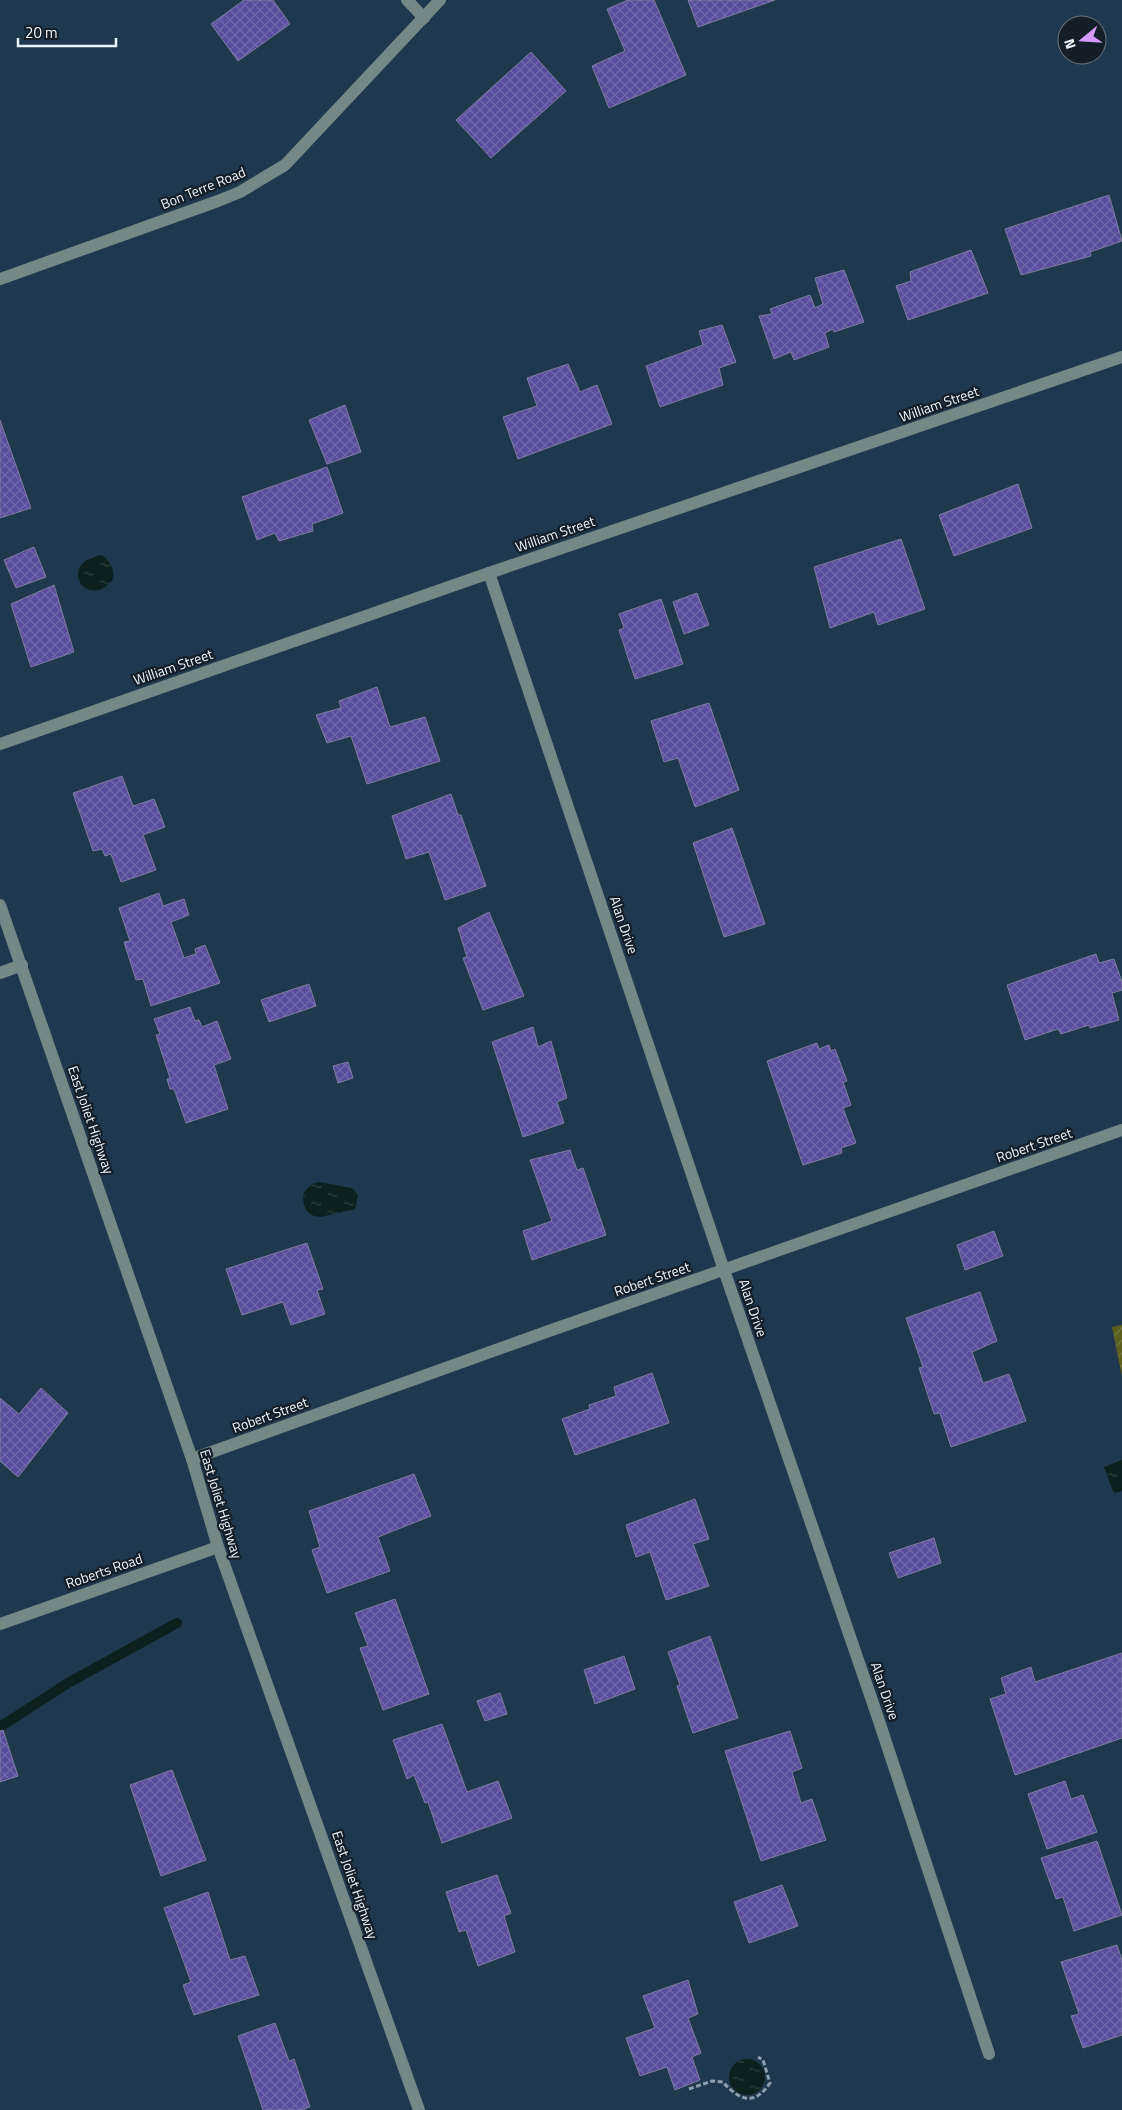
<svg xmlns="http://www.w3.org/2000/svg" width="1122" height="2110" viewBox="0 0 1122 2110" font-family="'Titillium Web',sans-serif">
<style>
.garden{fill:url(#garden-furrows)}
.water{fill:url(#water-ripples)}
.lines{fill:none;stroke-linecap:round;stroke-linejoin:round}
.stream{stroke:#0d2020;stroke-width:10}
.building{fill:url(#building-cross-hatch);stroke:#7f7d9e}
.path{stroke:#8f9fad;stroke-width:3;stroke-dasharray:5 2.5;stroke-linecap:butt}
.minor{stroke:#758888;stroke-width:12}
.labels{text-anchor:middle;stroke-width:4.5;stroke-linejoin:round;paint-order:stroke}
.street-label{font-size:14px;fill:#ecf5fd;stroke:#131e28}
</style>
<defs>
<pattern id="garden-furrows" width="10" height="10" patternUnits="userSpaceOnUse" patternTransform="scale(1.25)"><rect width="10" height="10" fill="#5a5f1d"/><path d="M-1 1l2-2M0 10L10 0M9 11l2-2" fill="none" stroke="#72773f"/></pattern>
<pattern id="water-ripples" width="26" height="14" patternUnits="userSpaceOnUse" patternTransform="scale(1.25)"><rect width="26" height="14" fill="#0d2020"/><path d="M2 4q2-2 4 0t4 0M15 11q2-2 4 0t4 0" fill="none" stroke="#304141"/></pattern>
<pattern id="building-cross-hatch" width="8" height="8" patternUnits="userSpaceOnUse" patternTransform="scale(1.25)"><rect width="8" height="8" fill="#584d9d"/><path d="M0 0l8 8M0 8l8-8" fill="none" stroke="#7067ac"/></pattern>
</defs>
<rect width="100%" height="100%" fill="#1f384d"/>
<path class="garden" d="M1122 1325V1377L1112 1327Z"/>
<g class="water">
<path d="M102 555C109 561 115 568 113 578 111 584 105 588 99 590 75 595 66 560 102 555Z"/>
<path d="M319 1182 352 1188 358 1195 355 1209 321 1217C307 1217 301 1206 304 1192L312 1184Z"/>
<path d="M1122 1460V1491L1114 1494 1104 1467Z"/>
<circle cx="747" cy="2077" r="18"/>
</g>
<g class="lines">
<path class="stream" d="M0 1727 68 1683 177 1623"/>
</g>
<g class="building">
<path d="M244 0H273L290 24 238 61 211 24Z"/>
<path d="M628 0H654L686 75 609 108 592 66 625 51 607 9Z"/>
<path d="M688 0H775L698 27Z"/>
<path d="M531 52 566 91 491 158 456 120Z"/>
<path d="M1109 195 1122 241 1090 252 1091 256 1021 275 1005 229Z"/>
<path d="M971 250 988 293 908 320 896 286 911 281 910 272Z"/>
<path d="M844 270 864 322 834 332 833 329 825 333 829 347 794 360 791 352 774 359 759 316 772 314 770 309 810 295 815 308 823 304 815 278Z"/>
<path d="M722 325 736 362 719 368 723 385 660 407 646 366 703 345 699 331Z"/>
<path d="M568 364 580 392 597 385 612 424 518 459 503 417 537 406 527 378Z"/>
<path d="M345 405 361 452 327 464 309 420Z"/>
<path d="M0 420 31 508 0 518Z"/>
<path d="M327 467 343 513 312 524 313 531 279 541 275 533 257 540 242 497Z"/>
<path d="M1018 484 1032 528 954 556 939 515Z"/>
<path d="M901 539 925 609 878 625 874 612 830 628 814 567Z"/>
<path d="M34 547 46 577 16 588 4 560Z"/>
<path d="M54 585 74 652 31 667 11 604Z"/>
<path d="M697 593 709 625 684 634 673 602Z"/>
<path d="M661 599 683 664 635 679 619 630 624 628 619 614Z"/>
<path d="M377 687 390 727 425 717 440 761 367 784 351 736 327 743 316 715 341 708 339 701Z"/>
<path d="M709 703 739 790 695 807 678 758 664 762 651 721Z"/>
<path d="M122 776 133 806 154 799 165 827 143 835 156 870 121 882 111 854 105 856 102 849 93 851 73 793Z"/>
<path d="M451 794 458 815H461L486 886 445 900 429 852 406 859 392 816Z"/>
<path d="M732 828 765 924 724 937 693 843Z"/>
<path d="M159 893 163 906 184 899 189 915 171 922 184 958 196 954 195 949 205 945 220 983 151 1006 143 979 136 980 124 942 130 941 119 908Z"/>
<path d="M489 912 524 996 483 1010 463 958 467 957 458 928Z"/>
<path d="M1096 954 1099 963 1114 959 1122 982V990L1112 993 1119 1020 1090 1028 1089 1025 1061 1034 1058 1029 1025 1040 1007 985Z"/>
<path d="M309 984 316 1006 269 1022 261 1000Z"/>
<path d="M190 1007 195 1021 199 1020 202 1027 217 1021 231 1059 214 1065 228 1109 186 1123 174 1089H170L167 1079 170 1078 156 1035 160 1034 154 1019Z"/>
<path d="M533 1027 538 1047 551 1041 567 1098 557 1102 564 1123 523 1137 492 1042Z"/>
<path d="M817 1043 819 1049 829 1045 831 1051 835 1049 847 1081 843 1082 851 1105 843 1108 856 1143 841 1148 842 1153 803 1165 767 1061Z"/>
<path d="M348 1062 353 1078 338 1083 333 1066Z"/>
<path d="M570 1150 577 1170 583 1168 606 1235 532 1260 523 1231 552 1221 530 1160Z"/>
<path d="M994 1231 1003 1256 965 1270 957 1245Z"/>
<path d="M307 1243 323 1289 317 1290 325 1314 291 1325 283 1302 242 1315 226 1269Z"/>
<path d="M980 1292 997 1341 972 1352 983 1383 1009 1374 1026 1421 951 1447 940 1413 934 1414 919 1368 923 1367 906 1318Z"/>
<path d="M652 1373 669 1423 575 1455 562 1419 590 1409 589 1405 616 1396 614 1387Z"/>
<path d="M41 1388 68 1413 18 1477 0 1461V1398L19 1414Z"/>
<path d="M414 1474 431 1516 378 1537 390 1571 327 1593 312 1550 320 1547 309 1511Z"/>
<path d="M695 1499 709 1539 693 1544 709 1586 666 1600 650 1552 636 1557 626 1525Z"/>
<path d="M934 1538 941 1563 898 1578 889 1553Z"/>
<path d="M395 1599 429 1694 383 1710 360 1648 368 1646 355 1613Z"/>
<path d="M710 1636 738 1718 693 1733 677 1686 680 1685 668 1652Z"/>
<path d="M1122 1653V1738L1015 1775 990 1699 1006 1694 1001 1678 1031 1667 1035 1682Z"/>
<path d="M624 1656 635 1689 595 1704 584 1670Z"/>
<path d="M500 1693 507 1714 485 1721 477 1701Z"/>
<path d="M442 1724 467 1792 498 1781 512 1818 442 1843 428 1802 425 1803 414 1775 407 1779 393 1740Z"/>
<path d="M3 1730 18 1776 0 1782V1731Z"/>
<path d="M790 1731 802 1768 792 1772 801 1803 812 1799 826 1840 761 1861 725 1751Z"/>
<path d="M172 1770 206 1860 161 1876 130 1785Z"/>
<path d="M1065 1781 1071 1799 1083 1795 1097 1832 1047 1849 1028 1794Z"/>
<path d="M1097 1841 1122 1915 1074 1931 1063 1897 1056 1899 1041 1858Z"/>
<path d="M497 1875 511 1913 504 1916 515 1952 478 1966 466 1930 459 1932 446 1892Z"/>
<path d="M782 1885 798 1926 749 1943 734 1902Z"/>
<path d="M208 1892 230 1960 245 1956 259 1995 194 2015 183 1985 191 1982 164 1908Z"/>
<path d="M1117 1945 1122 1960V2035L1083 2048 1071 2016 1079 2014 1061 1962Z"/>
<path d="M688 1980 698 2014 688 2018 701 2053 692 2057 700 2080 675 2090 667 2067 640 2076 626 2038 655 2028 643 1996Z"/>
<path d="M275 2023 289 2061 294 2059 310 2107 301 2110H263L238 2036Z"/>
</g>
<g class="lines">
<path class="path" d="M689 2089 712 2081 723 2082C739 2100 754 2107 770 2083L763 2060 758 2057"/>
<g class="minor">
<path d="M407 0 424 18"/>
<path d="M0 279 218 201 240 192 285 165 440 0"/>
<path d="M489 573 724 1270 878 1718 989 2054"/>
<path d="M0 744 489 573 1122 357"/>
<path d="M0 905 192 1459 218 1547 419 2110"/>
<path d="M0 973 22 965"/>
<path d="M192 1459 546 1332 1122 1130"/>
<path d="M0 1624 218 1547"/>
</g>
</g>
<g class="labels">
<g class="street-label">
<text transform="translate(203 188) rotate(-22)" y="5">Bon Terre Road</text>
<text transform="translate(939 404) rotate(-19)" y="5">William Street</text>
<text transform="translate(555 534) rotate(-19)" y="5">William Street</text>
<text transform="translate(173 667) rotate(-19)" y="5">William Street</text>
<text transform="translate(624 925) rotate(71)" y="5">Alan Drive</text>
<text transform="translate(91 1120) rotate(71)" y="5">East Joliet Highway</text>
<text transform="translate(1034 1145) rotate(-19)" y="5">Robert Street</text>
<text transform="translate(652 1279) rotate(-19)" y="5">Robert Street</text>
<text transform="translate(753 1308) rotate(71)" y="5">Alan Drive</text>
<text transform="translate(270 1415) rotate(-20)" y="5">Robert Street</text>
<text transform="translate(221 1504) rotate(73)" y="5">East Joliet Highway</text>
<text transform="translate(104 1571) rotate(-19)" y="5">Roberts Road</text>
<text transform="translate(885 1691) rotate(71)" y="5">Alan Drive</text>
<text transform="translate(355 1885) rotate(71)" y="5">East Joliet Highway</text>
</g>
</g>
<g transform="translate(1082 40) rotate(252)"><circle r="24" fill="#131e28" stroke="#6a747d"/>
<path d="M0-4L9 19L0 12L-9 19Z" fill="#d39cfc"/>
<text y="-8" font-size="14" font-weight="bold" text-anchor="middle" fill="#ecf5fd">N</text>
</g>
<path d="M18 38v8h98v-8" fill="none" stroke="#ecf5fd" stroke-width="2.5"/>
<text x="25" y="38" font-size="15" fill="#ecf5fd" stroke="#131e28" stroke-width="4" paint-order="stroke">20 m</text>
</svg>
